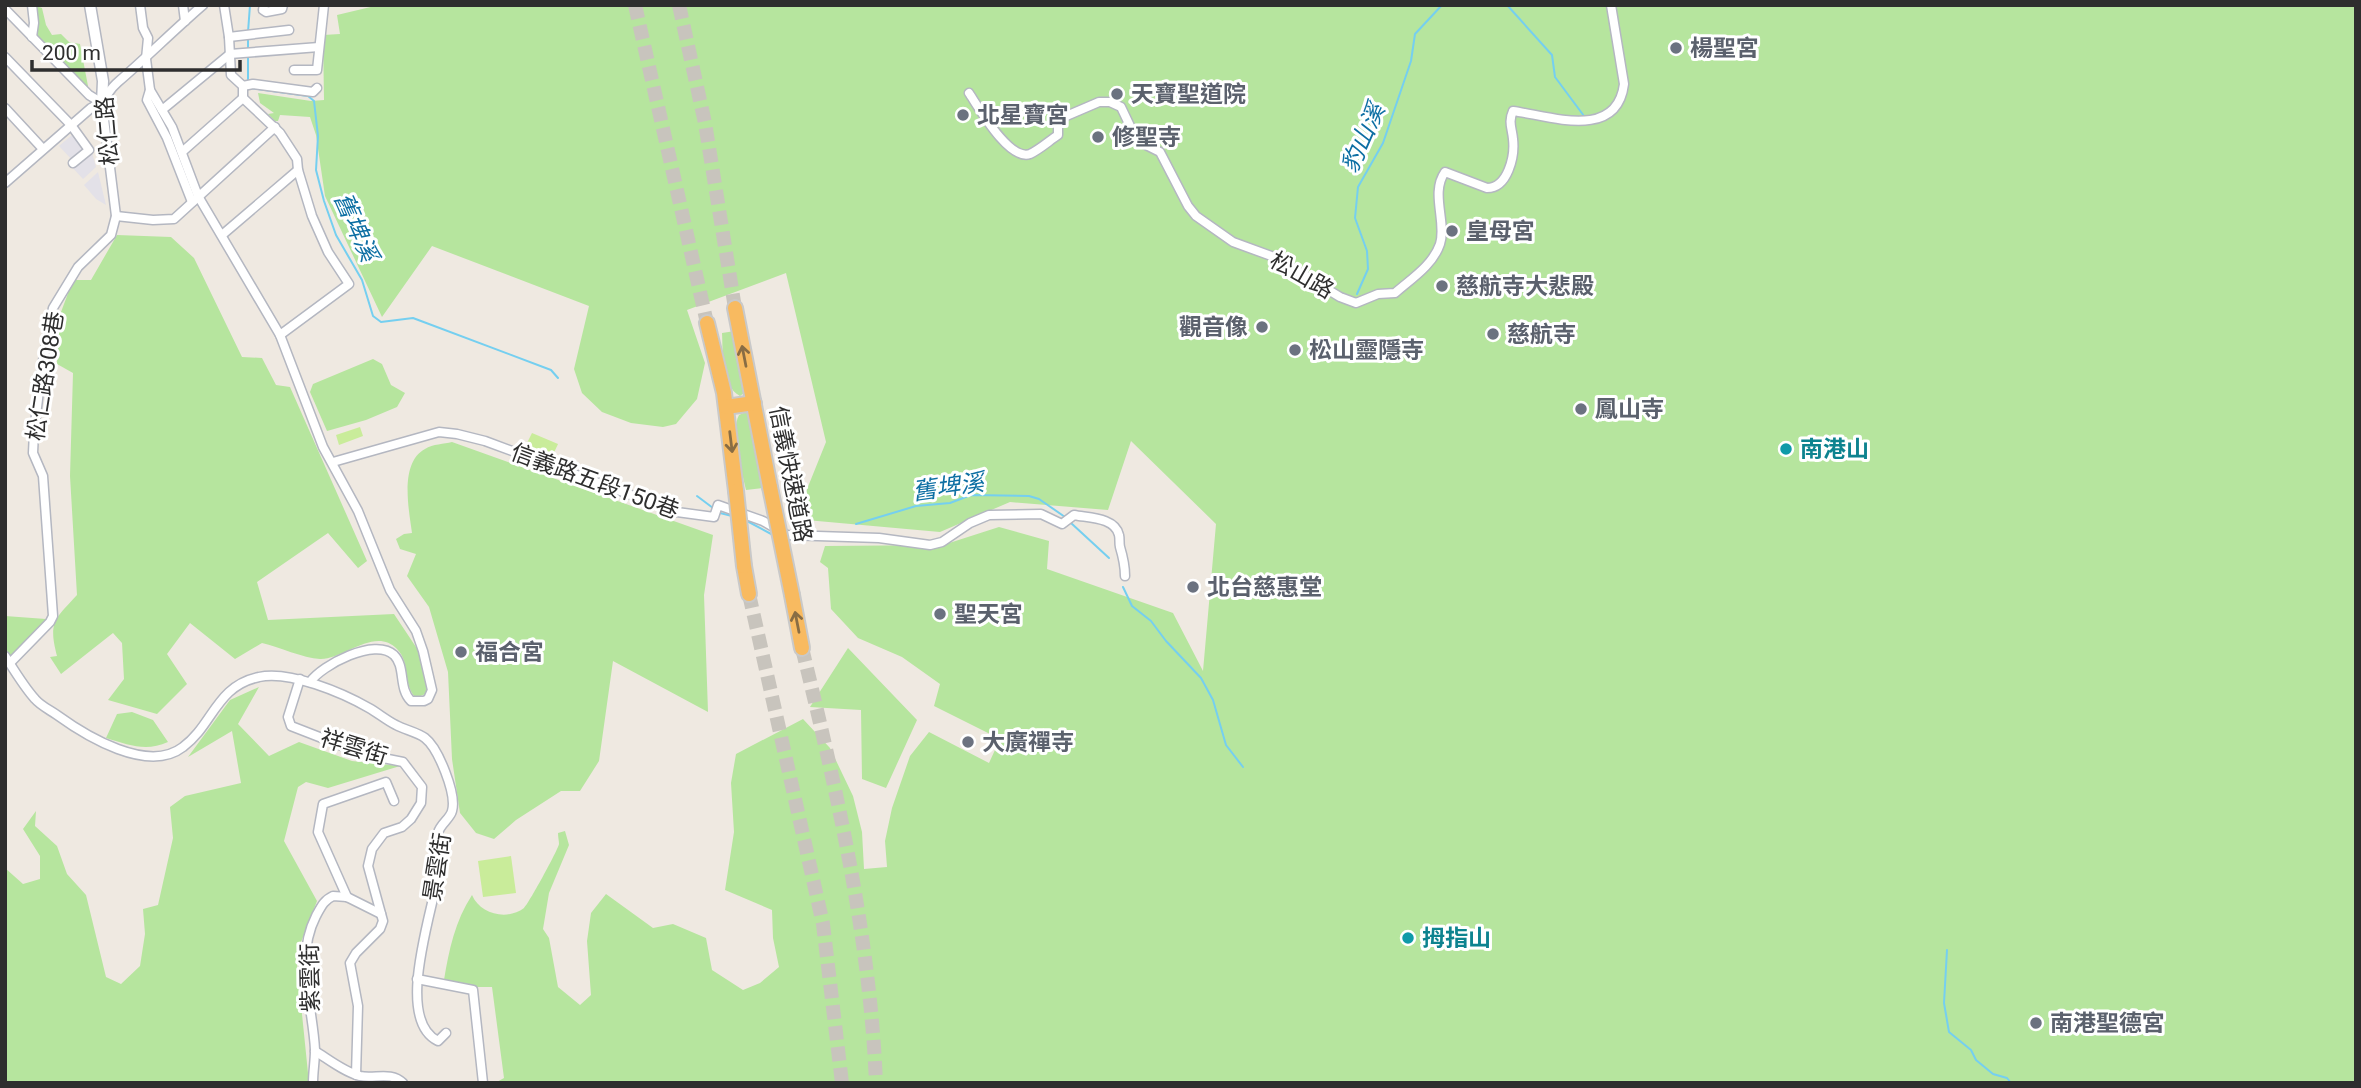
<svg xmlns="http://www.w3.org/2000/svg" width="2361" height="1088" viewBox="0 0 2361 1088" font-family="Roboto,'Noto Sans TC',sans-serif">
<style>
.industrial{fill:#e3e1e8}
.green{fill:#b6e59e}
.pitch{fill:#c9ec9a}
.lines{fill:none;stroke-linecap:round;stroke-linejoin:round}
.stream{stroke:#75cff0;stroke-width:2}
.trunk-tunnel{stroke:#c8c4bd;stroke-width:14;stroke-dasharray:14 7;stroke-linecap:butt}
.minor-casing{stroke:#b4b7c1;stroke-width:11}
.tertiary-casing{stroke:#b4b7c1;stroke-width:13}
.trunk-casing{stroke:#c9c9c9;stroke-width:18}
.minor{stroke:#fff;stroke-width:8}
.tertiary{stroke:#fff;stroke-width:10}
.trunk{stroke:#f8ba60;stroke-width:14}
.trunk-bridge-casing{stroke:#c9c9c9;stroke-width:18;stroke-linecap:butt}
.trunk-bridge{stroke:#f8ba60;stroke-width:14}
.oneway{stroke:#896d44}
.worship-dot{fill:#6b7280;stroke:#fff;stroke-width:2.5}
.culture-dot{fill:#0f9aa8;stroke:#fff;stroke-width:2.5}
.labels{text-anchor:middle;stroke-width:6;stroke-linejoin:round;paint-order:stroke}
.worship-label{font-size:23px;font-weight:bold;fill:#5b616d;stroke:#fff;text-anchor:start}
.street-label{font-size:23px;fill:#2e2e2e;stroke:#fff}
.culture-label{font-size:23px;font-weight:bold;fill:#0d838f;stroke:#fff;text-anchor:start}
.water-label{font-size:24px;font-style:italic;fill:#0d6fa3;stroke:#fff}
</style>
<rect width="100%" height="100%" fill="#efe9e1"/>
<g class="industrial">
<path d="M78 130 89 142 96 167 83 179 72 167 76 164 59 146Z"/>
<path d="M98 172 106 205 96 199 84 185Z"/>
</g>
<g class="green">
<path d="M379 5H2356V1083H495L504 1078 492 987H477L444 980C449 950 455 921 472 895 480 914 507 921 524 908 528 905 558 850 559 844 559 841 558 837 558 833L565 831 569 845 549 893 543 929 549 938 558 987 580 1005 591 995 587 941 591 913 606 894 653 928 673 924 706 938 712 970 743 990 760 983 779 967 773 938 772 910 725 890 734 832 731 783 736 754 803 719 830 748 853 796 862 832 864 869 887 867 885 841 892 808 910 756 929 732 989 763 1000 739 934 706 940 684 902 657 858 638 831 609 828 568 820 562 825 546 943 545 999 527 1049 541 1047 569 1173 613 1203 671 1216 524 1131 441 1108 510 1010 502 940 532 795 519 826 442 786 273 687 310 705 363 697 399 676 424 663 427 631 423 602 412 582 393 574 369 589 306 432 246 382 317 325 196 316 135 310 117 280 115 278 121H275L268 114 274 113 260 103 258 93 311 101 324 100 323 35 340 34 337 15Z"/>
<path d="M36 6 42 8 46 25 52 35 61 34 69 42 80 44 88 86 83 88 38 37Z"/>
<path d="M117 235 171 237 194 258 242 357 262 358 276 385 290 387 367 561 358 568 328 533 257 582 268 620 394 614 422 656 430 692 416 698C402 684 411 663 397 649 375 626 343 660 320 659 303 658 279 647 262 643L235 659 190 623 167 654 187 684 157 714 108 700 124 679 122 643 113 633 61 674 50 657 57 656C48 622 55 619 77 595L70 476 73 373 57 364 58 320 73 280H91Z"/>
<path d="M735 331 745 384 744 393 740 396C721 386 723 352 722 333Z"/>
<path d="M373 359 382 364 391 385 405 393 397 407 366 420 327 431 310 392 313 384Z"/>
<path d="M746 412 754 423 763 488 746 490C742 471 730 431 739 415Z"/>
<path d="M452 442 713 535 704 595 708 712 613 661 599 761 580 791H561L516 820 494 839 476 833 460 813 452 759 448 672 429 607 407 576 416 554 400 549 396 539 404 534 412 533C409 510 399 463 425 449 433 444 444 444 452 442Z"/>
<path d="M5 616 46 619 47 622 12 659 5 647Z"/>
<path d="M848 648 917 720 886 788 862 779 861 710 810 707Z"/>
<path d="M259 687 238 724 269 756 299 742 352 761 400 766 328 788 306 782 298 787 284 841 317 901 296 955 309 1083H5V868L23 884 40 879V856L23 829 36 811 35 826 57 846 67 874 86 895 106 977 121 984 140 966 145 934 143 909 158 905 173 838 170 807 185 796 241 783 232 731 188 757 230 700Z"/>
<path d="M132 712 153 720 168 742C146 752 129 745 106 738L117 714Z"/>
</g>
<g class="pitch">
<path d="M360 427 363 436 339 445 336 435Z"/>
<path d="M532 433 558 444 551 459 525 447Z"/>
<path d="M511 856 516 893 483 897 478 861Z"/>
</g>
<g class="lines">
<g class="stream">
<path d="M1507 5 1552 55 1555 77 1584 116"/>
<path d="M248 32 250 5"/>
<path d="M248 50V38"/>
<path d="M248 81V56"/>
<path d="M251 88 308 96 314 101 318 136 316 170 324 201 336 235 362 280 373 316 381 322 413 318 551 370 558 378"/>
<path d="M1357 294 1368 269 1367 251 1355 218 1358 187 1383 143 1411 61 1415 34 1442 5"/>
<path d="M697 496 713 508"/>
<path d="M720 513 732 516"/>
<path d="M747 521 773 535"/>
<path d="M1071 523 1109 558"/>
<path d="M856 524 916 506 950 503 971 495 1029 496 1039 499 1065 517"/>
<path d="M1123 587 1132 606 1151 621 1166 641 1201 678 1213 700 1226 745 1243 767"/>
<path d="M1947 950 1944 1003 1949 1032 1971 1050 1976 1060 1993 1074 2007 1078 2011 1083"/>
</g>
<g class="trunk-tunnel">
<path d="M635 5 707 323"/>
<path d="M679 5 705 123 735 308"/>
<path d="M749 594 823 924 842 1083"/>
<path d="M802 648C837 791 870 936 876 1083"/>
</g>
<g class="minor-casing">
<g id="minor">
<path d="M140 5 143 28 148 38 146 59 150 90 172 127 198 196 280 335 323 447 358 511 390 590 416 631 423 651 432 690 428 699 424 701H411C398 688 406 667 394 655 375 637 322 665 310 682"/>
<path d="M183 5 185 21"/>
<path d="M224 5 229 37 231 75 243 86V98L280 133 297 159 298 170 312 216 328 252 349 284 280 335"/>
<path d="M264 5 263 10 266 12 282 9 283 5"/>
<path d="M5 9 89 95 102 103"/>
<path d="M32 37 34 23 32 5"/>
<path d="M229 37 289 30"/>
<path d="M5 57 71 125 89 150 73 163"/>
<path d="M294 70H317L324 5"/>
<path d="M243 86 253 84 313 92 317 88"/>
<path d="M150 90 147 100 167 138 192 202"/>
<path d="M969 93C979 108 1009 161 1030 154 1039 150 1049 141 1058 135V124L1064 117 1099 102H1110L1121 107 1130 126 1132 138 1160 152 1188 206 1196 216 1233 242 1274 257 1340 297 1356 303 1378 294 1395 293C1411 279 1433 265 1440 244 1447 222 1430 193 1445 172L1487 188C1508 188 1515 156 1513 139 1512 128 1508 122 1513 111 1550 116 1617 141 1624 84L1611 5"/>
<path d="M5 108 43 149"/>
<path d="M162 110 230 54 319 47"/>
<path d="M182 152 243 98"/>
<path d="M5 183 91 108C107 101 106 92 118 82 147 57 174 30 203 5"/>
<path d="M116 216 153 220 174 219 275 127"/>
<path d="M222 235 298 170"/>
<path d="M333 462 439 432 457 434 485 441 677 512 714 517 718 505 763 521 787 535 879 538 930 545 942 542 970 523 989 515 1041 514 1062 524 1074 515C1088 518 1115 517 1119 535 1120 539 1119 543 1120 547 1123 557 1125 565 1125 576"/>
<path d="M5 656C14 670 24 687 35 699 41 706 50 710 57 715 86 736 148 774 183 747 213 725 216 686 259 677 289 670 343 693 369 708 378 713 386 720 396 725 405 730 417 732 425 738 438 748 457 794 452 811 450 819 440 824 438 833 436 845 440 858 439 870 434 908 393 1019 438 1041L446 1033"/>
<path d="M10 663 50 622 53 616 43 476 33 453 34 432 42 366 53 308 78 267 111 235 116 216 102 103"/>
<path d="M300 679 288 717 291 726 363 754 403 762 422 787 421 803 411 819 402 827 384 833 372 849 368 866 383 921 380 929 356 953 350 963 358 1006 356 1075"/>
<path d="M347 897 318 832 323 804 386 782 394 801"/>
<path d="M417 979 473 990 483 1083"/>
<path d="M315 1051C328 1059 344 1072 360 1076 375 1079 391 1071 403 1083"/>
<path d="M313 1083C313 1072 315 1061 315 1050 313 1005 294 959 316 916 321 907 324 900 333 896L347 897 381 914"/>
</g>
</g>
<g class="tertiary-casing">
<path id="tertiary" d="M90 5 103 81 102 103"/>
</g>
<g class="trunk-casing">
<g id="trunk">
<path d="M735 308 770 487"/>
<path d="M707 323 724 393 736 491"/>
<path d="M726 407 754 403"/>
<path d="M744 566 749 594"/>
<path d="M792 595 802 648"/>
</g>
</g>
<use href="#minor" class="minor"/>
<use href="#tertiary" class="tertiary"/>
<use href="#trunk" class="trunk"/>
<g class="trunk-bridge-casing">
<g id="trunk-bridge">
<path d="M770 487 792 595"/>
<path d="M736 491 744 566"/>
</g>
</g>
<use href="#trunk-bridge" class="trunk-bridge"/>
</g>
<defs><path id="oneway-shaft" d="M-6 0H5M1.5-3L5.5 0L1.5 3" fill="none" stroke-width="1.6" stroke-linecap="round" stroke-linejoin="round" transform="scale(1.75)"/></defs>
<g class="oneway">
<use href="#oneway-shaft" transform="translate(744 356) rotate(-101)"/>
<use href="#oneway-shaft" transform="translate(731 442) rotate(83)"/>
<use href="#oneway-shaft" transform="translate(797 622) rotate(-101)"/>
</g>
<g class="worship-dot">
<circle cx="1676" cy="48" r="7"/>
<circle cx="1117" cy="94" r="7"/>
<circle cx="963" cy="115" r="7"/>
<circle cx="1098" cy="137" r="7"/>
<circle cx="1452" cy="231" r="7"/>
<circle cx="1442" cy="286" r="7"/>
<circle cx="1262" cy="327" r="7"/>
<circle cx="1493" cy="334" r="7"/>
<circle cx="1295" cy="350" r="7"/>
<circle cx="1581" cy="409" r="7"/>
<circle cx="1193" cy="587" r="7"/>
<circle cx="940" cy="614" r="7"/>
<circle cx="461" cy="652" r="7"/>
<circle cx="968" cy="742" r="7"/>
<circle cx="2036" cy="1023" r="7"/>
</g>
<g class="culture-dot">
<circle cx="1786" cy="449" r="7"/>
<circle cx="1408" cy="938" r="7"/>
</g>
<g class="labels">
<g class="worship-label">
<text x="1690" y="56">楊聖宮</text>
<text x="1131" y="102">天寶聖道院</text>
<text x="977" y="123">北星寶宮</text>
<text x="1112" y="145">修聖寺</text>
<text x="1466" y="239">皇母宮</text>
<text x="1456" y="294">慈航寺大悲殿</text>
<text x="1248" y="335" text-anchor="end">觀音像</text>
<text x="1507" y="342">慈航寺</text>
<text x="1309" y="358">松山靈隱寺</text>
<text x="1595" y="417">鳳山寺</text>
<text x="1207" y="595">北台慈惠堂</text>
<text x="954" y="622">聖天宮</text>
<text x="475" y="660">福合宮</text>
<text x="982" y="750">大廣禪寺</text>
<text x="2050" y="1031">南港聖德宮</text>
</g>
<g class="street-label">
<text transform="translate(107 131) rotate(-95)" y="8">松仁路</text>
<text transform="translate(1302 275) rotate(30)" y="8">松山路</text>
<text transform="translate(45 376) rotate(-81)" y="8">松仁路308巷</text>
<text transform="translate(791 474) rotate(79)" y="8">信義快速道路</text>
<text transform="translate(595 481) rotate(20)" y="8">信義路五段150巷</text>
<text transform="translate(354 747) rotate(17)" y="8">祥雲街</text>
<text transform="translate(437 867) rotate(-81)" y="8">景雲街</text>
<text transform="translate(310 978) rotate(-91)" y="8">紫雲街</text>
</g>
<g class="culture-label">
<text x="1800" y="457">南港山</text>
<text x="1422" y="946">拇指山</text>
</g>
<g class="water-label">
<text transform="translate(1363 138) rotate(-66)" y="8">豹山溪</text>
<text transform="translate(356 227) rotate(66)" y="8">舊埤溪</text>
<text transform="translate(948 487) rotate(-8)" y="8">舊埤溪</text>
</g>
</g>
<rect width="2361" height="1088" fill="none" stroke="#2e2e2e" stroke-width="14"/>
<path d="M32 60v10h208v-10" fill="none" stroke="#2e2e2e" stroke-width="3.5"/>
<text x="42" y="60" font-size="21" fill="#2e2e2e" stroke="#ffffff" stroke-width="5" paint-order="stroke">200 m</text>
</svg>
